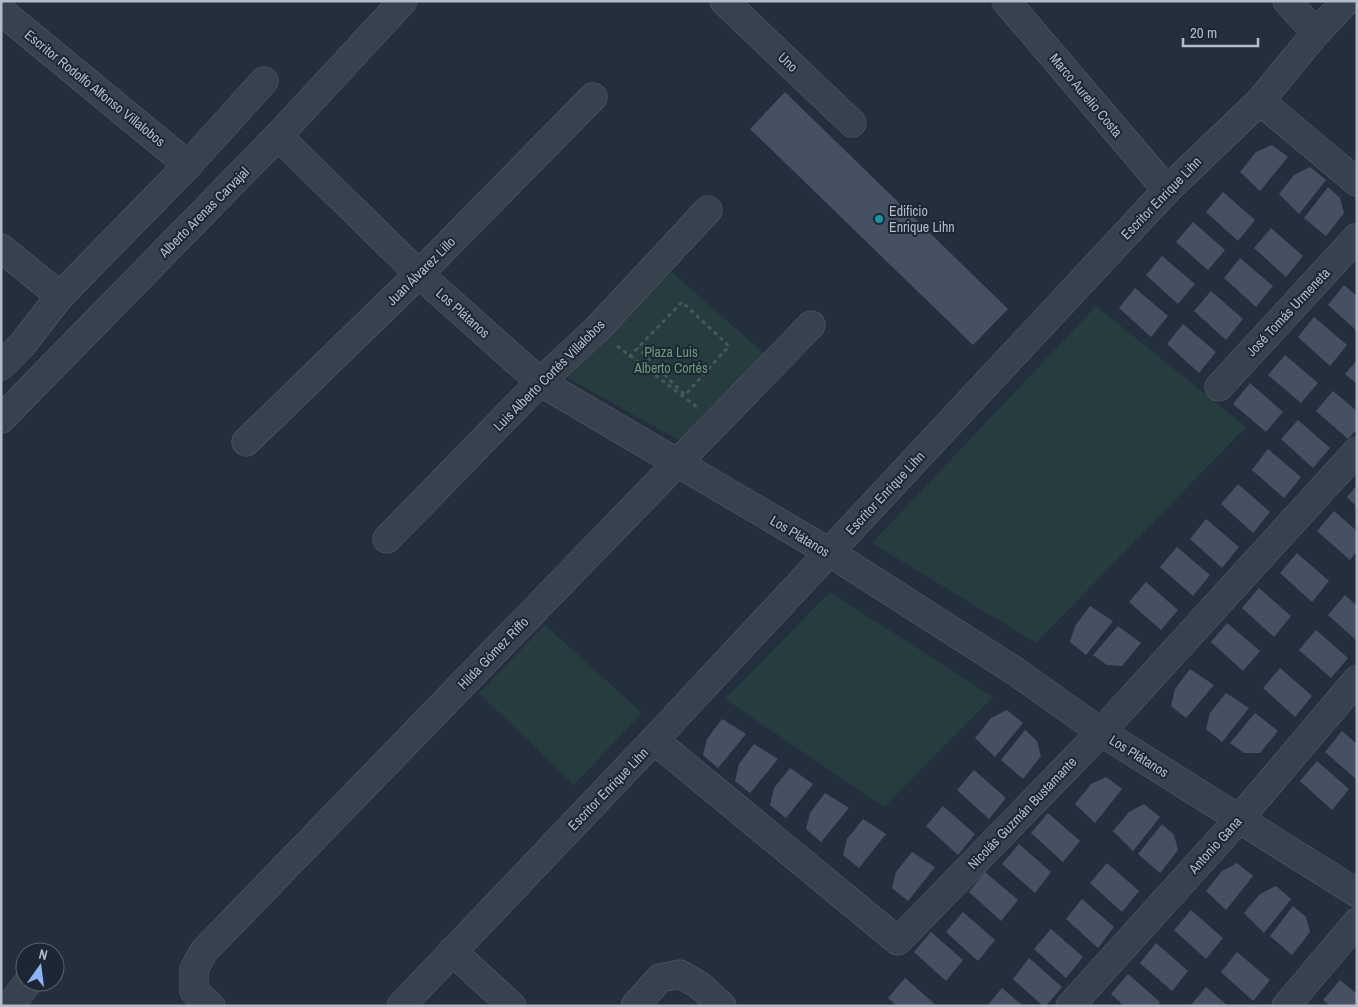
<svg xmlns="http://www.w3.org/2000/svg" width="1358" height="1007" viewBox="0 0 1358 1007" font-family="'Archivo Narrow',sans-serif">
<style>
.green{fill:#263c3f}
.building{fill:#455162}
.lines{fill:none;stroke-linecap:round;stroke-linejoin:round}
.minor-casing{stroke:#565f6c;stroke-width:29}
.tertiary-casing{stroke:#565f6c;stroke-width:29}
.path{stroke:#44595c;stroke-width:3;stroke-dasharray:4 4;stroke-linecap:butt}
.minor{stroke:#38414e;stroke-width:28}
.tertiary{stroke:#38414e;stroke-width:28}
.culture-dot{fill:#0f9aa8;stroke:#1d2633;stroke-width:2}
.labels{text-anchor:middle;stroke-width:4;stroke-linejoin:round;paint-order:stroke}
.street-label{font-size:14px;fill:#b4bcc9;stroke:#1d2633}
.poi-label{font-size:14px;fill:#b4bcc9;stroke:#1d2633;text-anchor:start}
.park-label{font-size:14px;fill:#6b9a76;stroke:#1d2633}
</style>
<rect width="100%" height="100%" fill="#242f3e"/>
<g class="green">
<path d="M665 266 768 357 687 445 563 375Z"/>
<path d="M1096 306 1246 427 1036 643 872 543Z"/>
<path d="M830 592 993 697 884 807 725 699Z"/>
<path d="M545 625 642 713 574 785 479 693Z"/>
</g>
<g class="building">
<path d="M785 92 1008 309 973 345 750 129Z"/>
<path d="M1272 145 1288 157 1260 191 1240 172 1256 152Z"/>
<path d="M1310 167 1326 180 1299 214 1279 194 1294 175Z"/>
<path d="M1328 187 1340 198 1344 213 1326 236 1304 218Z"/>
<path d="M1223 192 1255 220 1238 241 1206 212Z"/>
<path d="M1193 222 1225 250 1208 270 1176 242Z"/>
<path d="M1271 228 1303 256 1286 277 1254 248Z"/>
<path d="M1162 256 1195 284 1178 304 1146 275Z"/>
<path d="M1240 258 1273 286 1256 307 1224 278Z"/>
<path d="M1344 285 1357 296V331L1328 305Z"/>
<path d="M1135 288 1168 316 1151 337 1119 308Z"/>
<path d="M1211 291 1243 319 1226 340 1194 311Z"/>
<path d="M1314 317 1347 345 1330 366 1298 337Z"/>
<path d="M1183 324 1216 352 1199 373 1167 344Z"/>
<path d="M1285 355 1318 383 1301 403 1268 375Z"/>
<path d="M1357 360V384L1345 374Z"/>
<path d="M1250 383 1283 412 1266 432 1233 404Z"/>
<path d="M1333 391 1357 411V429L1348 439 1316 411Z"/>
<path d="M1298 420 1330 448 1313 468 1281 439Z"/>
<path d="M1268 449 1301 477 1284 498 1252 470Z"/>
<path d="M1238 484 1270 512 1253 533 1221 504Z"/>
<path d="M1357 485V507L1347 497Z"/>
<path d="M1334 511 1357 531V551L1350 560 1317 531Z"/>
<path d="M1206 519 1239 547 1222 568 1190 539Z"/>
<path d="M1177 547 1210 575 1193 596 1160 567Z"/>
<path d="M1297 553 1329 581 1312 602 1280 573Z"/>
<path d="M1146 582 1178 610 1161 630 1129 602Z"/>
<path d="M1259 588 1291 616 1274 637 1242 608Z"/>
<path d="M1345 595 1357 606V641L1328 615Z"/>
<path d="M1090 606 1113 621 1086 655 1070 642 1075 626Z"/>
<path d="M1227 623 1260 651 1243 671 1211 642Z"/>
<path d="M1118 626 1141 643 1122 666 1107 665 1093 655Z"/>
<path d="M1316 630 1348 658 1331 678 1299 650Z"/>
<path d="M1280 668 1312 696 1295 717 1263 688Z"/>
<path d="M1190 669 1214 685 1186 718 1171 706 1175 689Z"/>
<path d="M1226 693 1249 708 1222 742 1206 729 1210 713Z"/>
<path d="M1007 710 1023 723 995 757 975 738 991 718Z"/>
<path d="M1255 713 1278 731 1260 753H1244L1230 743Z"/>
<path d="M722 719 746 734 718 768 703 755 707 739Z"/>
<path d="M1025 730 1037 741 1041 756 1023 779 1001 760Z"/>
<path d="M1342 731 1357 744V780L1325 752Z"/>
<path d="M754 744 778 759 750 793 735 781 739 764Z"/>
<path d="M1317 761 1349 789 1332 810 1300 781Z"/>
<path d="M790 768 813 784 786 818 770 805 774 788Z"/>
<path d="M974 770 1006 798 989 819 957 790Z"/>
<path d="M1106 777 1122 789 1095 823 1075 804 1091 784Z"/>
<path d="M825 793 849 808 821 842 806 829 810 813Z"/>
<path d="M1144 804 1160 817 1133 851 1113 831 1129 812Z"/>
<path d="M943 806 975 834 958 855 926 826Z"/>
<path d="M1048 813 1080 841 1063 862 1031 833Z"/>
<path d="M863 819 886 834 859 868 843 855 847 839Z"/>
<path d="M1162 824 1174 835 1178 850 1160 873 1138 854Z"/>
<path d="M1019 844 1051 872 1035 893 1002 864Z"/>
<path d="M912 852 935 867 908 901 892 888 896 872Z"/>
<path d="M1107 863 1139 891 1122 912 1090 883Z"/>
<path d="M1237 863 1253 876 1226 910 1206 891 1222 871Z"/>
<path d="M985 872 1018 900 1001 921 969 892Z"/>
<path d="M1276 886 1291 899 1264 933 1244 913 1260 894Z"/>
<path d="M1082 899 1114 927 1098 948 1066 919Z"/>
<path d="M1293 906 1306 917 1310 932 1292 955 1270 936Z"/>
<path d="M1191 910 1223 938 1206 959 1174 930Z"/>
<path d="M963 912 995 940 978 961 946 932Z"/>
<path d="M1051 929 1083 957 1066 978 1034 949Z"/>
<path d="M931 932 963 960 946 981 914 952Z"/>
<path d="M1156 943 1188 971 1172 991 1140 963Z"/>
<path d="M1237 952 1270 980 1253 1001 1221 972Z"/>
<path d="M1029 958 1062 987 1046 1006H1043L1013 979Z"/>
<path d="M1128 974 1160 1002 1157 1006H1124L1111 994Z"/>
<path d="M905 978 937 1006H897L888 998Z"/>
<path d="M1340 980 1357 994V1006H1330L1323 1000Z"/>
<path d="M1206 987 1228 1006H1190Z"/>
<path d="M1002 988 1023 1006H987Z"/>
</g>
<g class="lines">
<g class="minor-casing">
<g id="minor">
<path d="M724 1 852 123"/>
<path d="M1006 1 1167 190"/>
<path d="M1287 1 1316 33"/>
<path d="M1 11 188 165"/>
<path d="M1260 101 1357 182"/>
<path d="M1 248 60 296"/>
<path d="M1 366 22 345 60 296 188 165 264 81"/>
<path d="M1219 387 1357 237"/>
<path d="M246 442 419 274 593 97"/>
<path d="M387 539 540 382 598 328 708 210"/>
<path d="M654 740 898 941 1101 732 1357 451"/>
<path d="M452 951 512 1006"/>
<path d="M10 1006 28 982"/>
<path d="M211 1006 194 991V969L204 951 811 325"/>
<path d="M401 1006 654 740 1167 190 1260 101 1316 33 1346 1"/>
<path d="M635 1006 660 978 680 974 699 985 722 1006"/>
<path d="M1070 1006 1239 819 1357 680"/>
<path d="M1286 1006 1357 922"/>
</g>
</g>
<g class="tertiary-casing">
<g id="tertiary">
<path d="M278 136 419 274 540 382 829 552 1015 671 1101 732 1357 893"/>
<path d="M1 419 278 136 403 1"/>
</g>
</g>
<g class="path">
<path d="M617 346 697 407"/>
<path d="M629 357 682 302 729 346 685 395 638 348"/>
</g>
<use href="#minor" class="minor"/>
<use href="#tertiary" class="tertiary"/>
</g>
<circle class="culture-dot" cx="879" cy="219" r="5"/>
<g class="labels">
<g class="street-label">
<text transform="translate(788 62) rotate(43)" y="5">Uno</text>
<text transform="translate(95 88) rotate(39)" y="5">Escritor Rodolfo Alfonso Villalobos</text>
<text transform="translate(1086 95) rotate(50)" y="5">Marco Aurelio Costa</text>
<text transform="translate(1161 198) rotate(-46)" y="5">Escritor Enrique Lihn</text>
<text transform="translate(204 212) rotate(-45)" y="5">Alberto Arenas Carvajal</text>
<text transform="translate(421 271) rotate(-45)" y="5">Juan Álvarez Lillo</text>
<text transform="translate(1288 312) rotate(-47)" y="5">José Tomás Urmeneta</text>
<text transform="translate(463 313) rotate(42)" y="5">Los Plátanos</text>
<text transform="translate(549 375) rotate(-45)" y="5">Luis Alberto Cortés Villalobos</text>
<text transform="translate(885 493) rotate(-47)" y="5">Escritor Enrique Lihn</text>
<text transform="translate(800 536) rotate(31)" y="5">Los Plátanos</text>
<text transform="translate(493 653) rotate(-46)" y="5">Hilda Gómez Riffo</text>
<text transform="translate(1139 756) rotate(32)" y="5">Los Plátanos</text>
<text transform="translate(608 789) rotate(-46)" y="5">Escritor Enrique Lihn</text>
<text transform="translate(1022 813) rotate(-46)" y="5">Nicolás Guzmán Bustamante</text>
<text transform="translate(1215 845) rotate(-48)" y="5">Antonio Gana</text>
</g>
<g class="poi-label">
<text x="889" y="216">Edificio<tspan x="889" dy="16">Enrique Lihn</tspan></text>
</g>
<g class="park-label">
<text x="671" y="357">Plaza Luis<tspan x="671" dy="16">Alberto Cortés</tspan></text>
</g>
</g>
<rect width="1358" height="1007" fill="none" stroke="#b4bcc9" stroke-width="5"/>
<g transform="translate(40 967) rotate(14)"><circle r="24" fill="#1d2633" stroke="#59626f"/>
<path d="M0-4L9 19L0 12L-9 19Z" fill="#8ab4f8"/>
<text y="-8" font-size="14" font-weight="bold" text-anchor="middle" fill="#b4bcc9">N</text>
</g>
<path d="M1183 38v8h75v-8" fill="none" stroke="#b4bcc9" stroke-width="2.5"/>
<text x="1190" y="38" font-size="15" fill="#b4bcc9" stroke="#1d2633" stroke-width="4" paint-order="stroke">20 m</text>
</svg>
